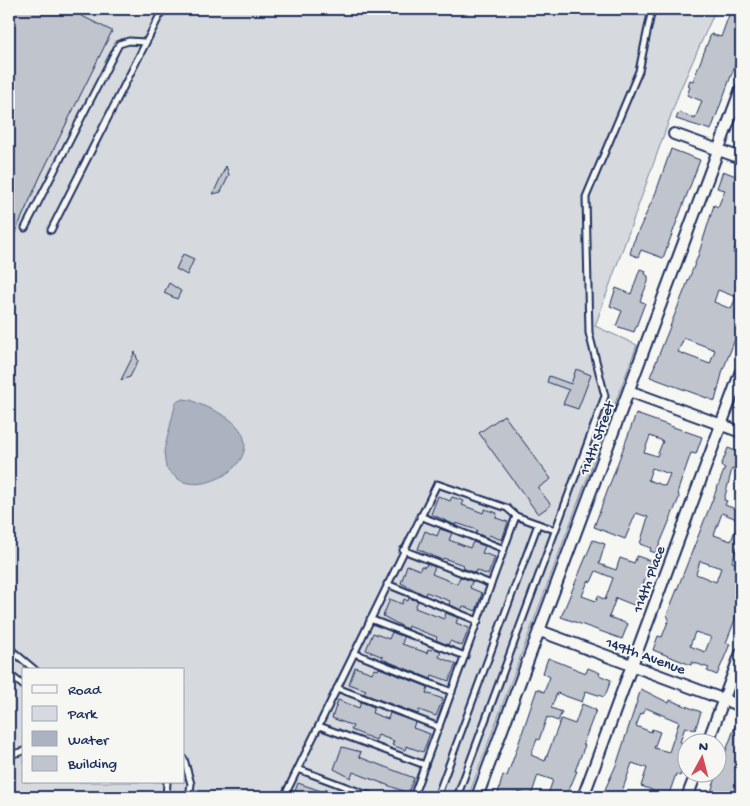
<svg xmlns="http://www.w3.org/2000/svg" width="750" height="806" viewBox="0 0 750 806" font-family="'Gochi Hand',sans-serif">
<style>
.green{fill:#d6d9dd;stroke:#78849e;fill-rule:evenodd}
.water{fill:#abb2c0;stroke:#717e99}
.building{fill:#c0c4cd;stroke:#1b2f5e;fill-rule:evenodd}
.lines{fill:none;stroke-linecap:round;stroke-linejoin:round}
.service-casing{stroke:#1b2f5e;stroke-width:9}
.minor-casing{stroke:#1b2f5e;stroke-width:14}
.service{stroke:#f6f6f2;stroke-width:5}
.minor{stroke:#f6f6f2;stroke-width:10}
.labels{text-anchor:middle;stroke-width:4;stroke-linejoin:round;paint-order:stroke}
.street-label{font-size:15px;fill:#1b2f5e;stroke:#f6f6f2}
</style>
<rect width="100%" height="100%" fill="#f6f6f2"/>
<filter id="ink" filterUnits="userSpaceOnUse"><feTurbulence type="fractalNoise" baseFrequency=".02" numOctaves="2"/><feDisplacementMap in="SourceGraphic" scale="10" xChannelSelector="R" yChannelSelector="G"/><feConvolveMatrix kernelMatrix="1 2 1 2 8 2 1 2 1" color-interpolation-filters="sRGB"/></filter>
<g filter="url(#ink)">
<path class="green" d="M9 9H716L680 90 595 326 637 345 468 797H9ZM24 670H184V782H24Z"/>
<path class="water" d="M183 399 191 400C204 407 225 413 235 424 266 454 217 492 184 482 178 480 171 473 166 468L164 451 176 402Z"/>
<g class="building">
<path d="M9 9H83L80 15 112 31 41 175 9 246Z"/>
<path d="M713 9H729L741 13V49L711 130 676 119 679 112 695 119 702 101 687 95 690 87 688 86 690 80 693 81 711 34 721 37 729 15Z"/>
<path d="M671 149 700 160 663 258 641 250 638 257 630 254 633 243 656 192Z"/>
<path d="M226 166 229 175 221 192 213 194Z"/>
<path d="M723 171 741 178V243L737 241 733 253 741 256V324L723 370 715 401 650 377 698 256 714 205 718 207 725 190 717 188ZM718 290 736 297 731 309 714 302ZM684 338 715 350 710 364 678 352Z"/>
<path d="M183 254 194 259 187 275 176 269Z"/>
<path d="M640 269 646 271 645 274 648 276V282L640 301 645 303 634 332 616 326 622 311 610 306 616 288 631 294Z"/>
<path d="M169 283 181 291 177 299 164 293Z"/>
<path d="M135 352 138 361 130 377 121 380Z"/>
<path d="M576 369 591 375 578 409 563 404 569 390 547 382 549 376 571 384Z"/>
<path d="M636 414 702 437 696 454 691 453 678 490 679 498 656 553 650 551 651 548 640 544 648 517 636 513 625 539 594 527ZM650 436 663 441 657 456 644 452ZM652 468 670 474 665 486 648 480Z"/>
<path d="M504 415 551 479 538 488 551 505 538 514 479 433Z"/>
<path d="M728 448 741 453V472L732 469 724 500 727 501 725 505 741 511V535L732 562 741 565V604L726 643 730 644 717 675 707 671 709 668 692 662 691 665 653 650 658 636 662 637 669 619 667 615 725 468 721 466ZM722 513 739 520 731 541 714 535ZM700 561 721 568 716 582 696 574ZM695 632 711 637 705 652 690 646Z"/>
<path d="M438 496 450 501 452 497 464 501 462 505 483 513 485 509 497 513 496 518 508 522 502 540 489 535 488 538 476 533 477 530 456 523 455 525 431 514Z"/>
<path d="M440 529 452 533 449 540 470 548 473 542 485 546 482 553 495 557 488 575 476 570 475 573 463 568 464 565 443 558 442 560 418 549 425 531 437 536Z"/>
<path d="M593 540 605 544 599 564 616 570 620 558 634 563 637 556 651 561 636 606 616 598 609 617 628 624 622 639 561 617ZM596 571 613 578 605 600 598 596 596 601 582 596 588 581 591 582Z"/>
<path d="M427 564 435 567 432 574 457 584 460 577 472 581 470 588 482 593 476 611 463 606 461 610 449 604 450 601 426 592 425 595 401 583 407 565 420 570 421 566 425 567Z"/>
<path d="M409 598 418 601 415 608 444 619 446 613 458 618 456 623 469 628 462 646 450 641 448 645 436 640 437 637 408 626 407 629 383 616 390 599 402 604 404 599 408 601Z"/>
<path d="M392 632 404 637 402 644 427 653 428 649 432 650 433 648 441 651 439 657 456 664 449 681 432 675 431 679 382 659 383 657 366 650 373 633 389 639Z"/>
<path d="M548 658 586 673 588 668 600 673 599 675 611 680 607 691 604 697 586 691 582 702 557 693 551 708 562 712 558 721 547 717 539 740 537 739 531 755 545 761 561 719 575 724 582 704 596 710 583 744 585 745 575 771H577L566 797H547L553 780 538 775 531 796 518 792 516 797H497L503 775 507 776 515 754 537 689 544 692 550 677 543 673Z"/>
<path d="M355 667 372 673 374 669 378 670 379 668 428 687 426 693 443 699 436 716 419 710 418 714 364 694 366 690 349 684Z"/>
<path d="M641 689 669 703 670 700 701 712 695 730 685 727 680 742 688 745 686 758 680 776 676 774 668 797H650L652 790 641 786 647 768 632 763 620 797H607L602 796 617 763ZM646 708 679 722 669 752 654 748 660 732 652 729 651 732 636 726 641 713 643 714Z"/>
<path d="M338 700 359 708 361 702 374 707 372 713 388 719 390 713 415 722 413 728 430 734 423 752 406 746 405 750 392 745 394 741 378 735 376 740 351 730 353 726 332 718Z"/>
<path d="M740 713 741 758 736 772 741 774V797L728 792 726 797H709Z"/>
<path d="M342 747 361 752 359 757 414 778 408 793 353 772 351 778 334 769Z"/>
<path d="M298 783 324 792 325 789 346 797H293Z"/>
</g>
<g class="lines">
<g class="service-casing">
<g id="service">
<path d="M25 228 119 44 129 41 145 42"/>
<path d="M51 230 163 9"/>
<path d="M420 516 504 549"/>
<path d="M516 516 538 524"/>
<path d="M403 550 491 584"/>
<path d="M387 584 478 621"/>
<path d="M370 619 465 656"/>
<path d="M9 648 35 670"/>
<path d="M354 653 452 692"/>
<path d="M9 674 24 686"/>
<path d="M337 688 439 727"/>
<path d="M319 726 425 765"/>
<path d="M9 755 24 751"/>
<path d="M184 759 191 784 189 797"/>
<path d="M298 769 373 797"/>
<path d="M166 797 167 782"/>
<path d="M284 797 437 484 507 508 516 516 413 797"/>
<path d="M437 797 538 524 555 530"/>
<path d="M457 797 605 396 589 333 586 197 639 71 652 9"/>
</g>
</g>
<g class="minor-casing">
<g id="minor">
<path d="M674 134 741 158"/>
<path d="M629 391 741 432"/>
<path d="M540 631 741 706"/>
<path d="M707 744 741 653"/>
<path d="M477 797 741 89"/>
<path d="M583 797 741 371"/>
<path d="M687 797 696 774"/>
</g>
</g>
<use href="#service" class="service"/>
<use href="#minor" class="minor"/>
</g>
</g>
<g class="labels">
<g class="street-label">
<text transform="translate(596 438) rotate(-70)" y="5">114th Street</text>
<text transform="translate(648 579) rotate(-70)" y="5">114th Place</text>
<text transform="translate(646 655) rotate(20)" y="5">149th Avenue</text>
</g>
</g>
<rect width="750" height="806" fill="none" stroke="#f6f6f2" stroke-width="30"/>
<rect x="15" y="15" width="720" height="776" fill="none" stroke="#1b2f5e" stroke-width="2" filter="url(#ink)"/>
<rect x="22" y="668" width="162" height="115" fill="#f6f6f2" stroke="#9ea6b7"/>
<rect x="32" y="685" width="25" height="8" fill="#f6f6f2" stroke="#9ea6b7"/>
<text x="68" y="694" font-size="15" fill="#1b2f5e">Road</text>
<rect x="32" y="706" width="25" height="15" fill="#d6d9dd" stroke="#9ea6b7"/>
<text x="68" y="718" font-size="15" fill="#1b2f5e">Park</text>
<rect x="32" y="731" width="25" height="15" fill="#abb2c0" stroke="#9ea6b7"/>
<text x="68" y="744" font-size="15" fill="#1b2f5e">Water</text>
<rect x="32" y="756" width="25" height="15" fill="#c0c4cd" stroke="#9ea6b7"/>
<text x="68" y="768" font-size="15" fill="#1b2f5e">Building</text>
<g transform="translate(702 758) rotate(7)"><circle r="24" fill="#f6f6f2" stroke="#9ea6b7"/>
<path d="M0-4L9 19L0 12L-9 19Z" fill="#d1495b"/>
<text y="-8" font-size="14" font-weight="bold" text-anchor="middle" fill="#1b2f5e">N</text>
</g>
</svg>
